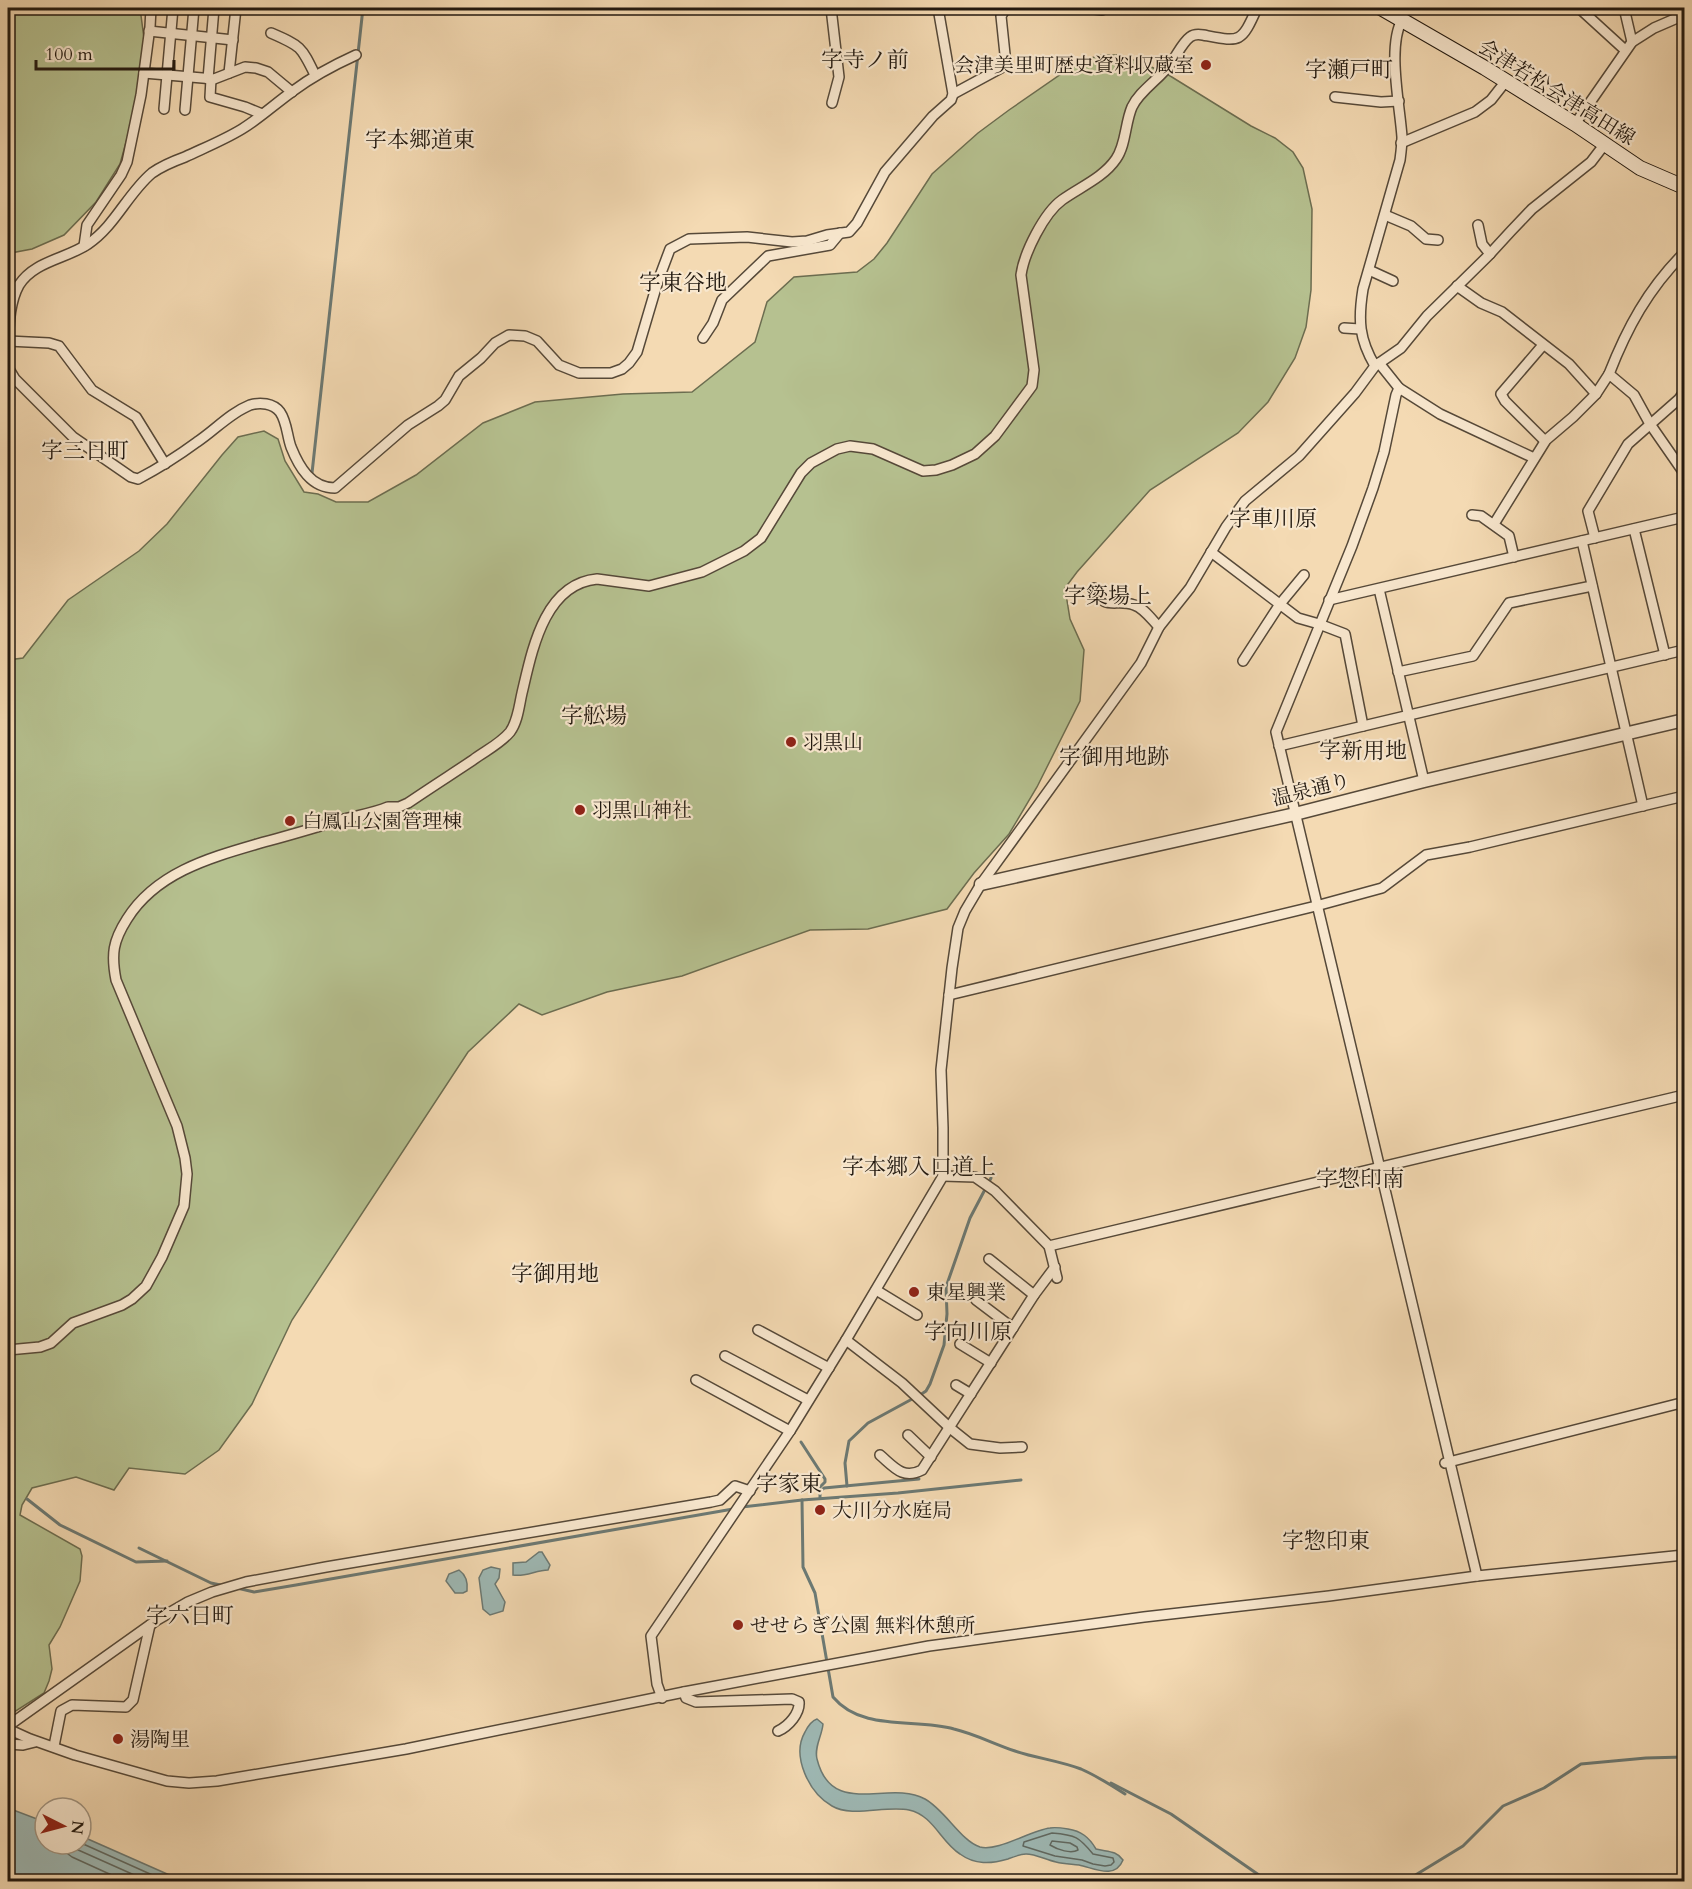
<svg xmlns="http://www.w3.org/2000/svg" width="1692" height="1889" viewBox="0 0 1692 1889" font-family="Cardo,'Noto Serif JP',serif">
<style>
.green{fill:#b6c190;stroke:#6c6d50;stroke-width:1.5}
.water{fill:#9eb9b5;stroke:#6c7973;stroke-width:1.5}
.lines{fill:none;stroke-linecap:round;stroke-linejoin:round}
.shore{stroke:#606962;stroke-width:1.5}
.stream{stroke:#6c7973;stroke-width:3}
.minor-casing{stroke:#564939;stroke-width:12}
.tertiary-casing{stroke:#564939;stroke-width:15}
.secondary-casing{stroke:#221910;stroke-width:16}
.minor{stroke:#f8e7ce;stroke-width:9}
.tertiary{stroke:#f8e7ce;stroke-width:12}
.secondary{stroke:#f8e7ce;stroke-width:14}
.poi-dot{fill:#8f2418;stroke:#f8e7ce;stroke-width:2}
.labels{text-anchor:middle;stroke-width:4.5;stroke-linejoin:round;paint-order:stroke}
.poi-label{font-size:20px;fill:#221910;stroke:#f8e7ce;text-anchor:start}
.street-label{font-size:20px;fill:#221910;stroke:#f8e7ce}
.quarter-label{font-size:22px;fill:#221910;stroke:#f8e7ce}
</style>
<rect width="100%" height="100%" fill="#f4dab3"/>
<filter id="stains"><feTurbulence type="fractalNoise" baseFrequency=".00333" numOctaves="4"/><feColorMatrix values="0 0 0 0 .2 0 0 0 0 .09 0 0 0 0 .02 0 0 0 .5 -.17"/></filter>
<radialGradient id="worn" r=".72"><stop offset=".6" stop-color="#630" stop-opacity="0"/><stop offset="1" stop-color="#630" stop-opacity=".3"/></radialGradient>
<g class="green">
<path d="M8 8H140L145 46 135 110 120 164 96 202 64 235 32 249 11 253 8 261Z"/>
<path d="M1102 55H1117L1140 62 1167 74 1251 126 1275 138 1293 152 1303 168 1312 209 1311 290 1306 327 1295 358 1268 402 1238 433 1150 490 1077 572 1065 588 1070 619 1084 650 1080 701 1037 787 1009 834 974 873 947 909 868 929 810 930 682 976 607 992 542 1015 519 1004 468 1052 292 1320 252 1404 219 1450 185 1474 129 1468 114 1490 76 1477 32 1488 22 1505 20 1515 80 1549 82 1556 80 1581 60 1627 49 1645 52 1669 49 1681 44 1693 8 1716V660L23 658 68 600 139 551 167 524 222 455 238 437 264 431 278 439 285 461 304 492 318 494 336 502H368L416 475 483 423 535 402 623 394 692 392 755 342 767 302 794 277 857 272 874 259 887 243 932 174 978 133 1009 110 1080 61Z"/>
</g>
<g class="water">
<path d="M539 1552H542L550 1565 548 1570C536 1570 526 1577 513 1575V1563L526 1562Z"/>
<path d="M491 1567 500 1569 499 1578 495 1584 505 1602 503 1611 490 1615 483 1609 479 1578 483 1570Z"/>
<path d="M459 1570C466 1575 468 1583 467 1591L463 1593H455L446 1581 449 1574Z"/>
<path d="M817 1719 823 1724C822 1736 814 1747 817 1759 832 1819 888 1779 925 1799 945 1810 961 1841 980 1847 998 1852 1031 1830 1050 1828 1055 1827 1062 1828 1068 1829 1081 1831 1089 1837 1096 1849 1107 1852 1116 1850 1123 1860 1115 1880 1094 1868 1079 1865 1071 1864 1064 1864 1056 1862 1046 1860 1036 1854 1026 1854 1020 1854 1013 1857 1008 1859 991 1864 975 1865 960 1854 941 1842 933 1815 909 1810 886 1805 852 1818 832 1806 809 1793 791 1756 805 1732 808 1726 811 1721 817 1719Z"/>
<path d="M8 1808 45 1822V1844H81V1836L183 1881H8Z"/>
</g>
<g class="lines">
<g class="shore">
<path d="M1052 1833C1076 1835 1079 1837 1093 1854L1113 1858 1114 1862 1111 1865 1105 1866 1093 1864 1082 1860 1055 1856 1023 1846 1024 1842Z"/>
<path d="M1052 1841 1070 1843 1077 1847 1078 1850C1071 1854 1058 1850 1050 1845Z"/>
<path d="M81 1843 168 1882"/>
<path d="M60 1844 64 1851 72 1857 127 1882"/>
<path d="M70 1844 76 1849 150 1882"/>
</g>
<g class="stream">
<path d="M312 473 363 8"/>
<path d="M920 1395 926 1391 930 1384 944 1345 947 1314 946 1287 970 1218 991 1178"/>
<path d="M801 1442 825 1479V1482L820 1487 819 1491"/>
<path d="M847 1486 845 1463 849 1441 868 1423 914 1398"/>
<path d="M820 1498V1492L824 1488 919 1479"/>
<path d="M27 1499 60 1525 136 1562 167 1561"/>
<path d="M802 1500 898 1493 1021 1480"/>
<path d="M742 1507 802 1500 803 1567 815 1593 833 1697C862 1732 915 1718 954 1729 975 1734 994 1744 1015 1751 1036 1758 1060 1761 1081 1769 1097 1776 1111 1785 1125 1794"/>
<path d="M139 1548 211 1583 225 1586"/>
<path d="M237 1588 254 1592 296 1585 733 1509"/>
<path d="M1111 1783 1171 1814 1269 1882"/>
<path d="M1404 1882 1463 1846 1503 1806 1544 1788 1581 1764 1646 1758 1684 1757"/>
</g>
<g class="minor-casing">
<g id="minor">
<path d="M831 8 839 77 832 103"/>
<path d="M1086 8 1102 10"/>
<path d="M1579 8 1625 50"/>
<path d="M1625 8V12L1632 42"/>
<path d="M149 31 233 40"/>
<path d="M271 33C301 46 301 46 315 75"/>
<path d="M144 73 214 79 245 67 256 68 268 72 292 92"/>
<path d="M229 73 236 8"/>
<path d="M208 79 214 8"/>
<path d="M211 79 210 97 245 107 262 114"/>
<path d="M953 94 1001 68 1006 64 1001 16 1006 8"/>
<path d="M1335 97 1381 102 1399 101"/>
<path d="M164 109 173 8"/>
<path d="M185 110 194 8"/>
<path d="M1575 124 1632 42 1654 28 1684 15"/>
<path d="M1401 143 1475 112 1491 100 1506 81"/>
<path d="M1385 215 1411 226 1426 239 1438 240"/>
<path d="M1478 225 1482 244 1490 254"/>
<path d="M84 246 87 225 121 175 127 162 141 95 150 27 151 8"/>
<path d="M1369 270 1393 281"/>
<path d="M1457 286 1481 303 1502 312 1569 364 1596 394 1609 374 1634 395 1650 424 1684 473"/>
<path d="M1344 328 1360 329"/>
<path d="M703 338 713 323 722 300 768 256 830 245 840 233"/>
<path d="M8 341 49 343 59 346 92 390 136 417 165 464"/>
<path d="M1543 345 1501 394 1505 401 1545 441"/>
<path d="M8 347C9 327 9 303 19 285 34 261 66 259 88 244 115 226 128 193 152 173 162 166 174 161 185 157 204 148 224 140 242 129 260 118 276 103 293 91 313 76 334 65 356 55"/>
<path d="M8 348 9 369 15 379 73 437 131 477 138 479C159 468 178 456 197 442 215 430 230 413 250 405 260 402 273 403 280 412 287 422 287 436 291 447 299 467 311 488 335 488L408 425 438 406 445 400 459 376 481 358 495 343 509 335 525 336 537 341 559 365 579 373H611L622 369 629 363 637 352 658 281 670 249 689 239 747 237 792 242 807 241 827 235 849 232 857 223 885 172 933 116 951 100 953 94 938 8"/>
<path d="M1379 363 1399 388 1440 414 1534 458"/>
<path d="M1375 366C1359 339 1358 320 1363 289L1400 160C1401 152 1402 145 1402 137 1400 106 1387 47 1402 20"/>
<path d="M1609 374C1627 328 1648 289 1684 253"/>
<path d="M1399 388 1396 395 1384 452 1373 488 1352 546 1276 732 1477 1576"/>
<path d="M1472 515 1481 516 1509 536 1514 557"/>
<path d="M1494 524 1546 440 1573 417 1596 394"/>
<path d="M1634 529 1665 655"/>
<path d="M1595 538 1588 511 1628 444 1679 399 1684 392"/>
<path d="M1582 541 1643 806"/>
<path d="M1211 552 1298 618 1319 624 1345 634 1363 726"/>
<path d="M1094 588C1104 612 1116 598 1134 605 1144 608 1152 620 1159 627"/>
<path d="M1379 589 1424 781"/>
<path d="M1329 600 1684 517"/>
<path d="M1243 661 1280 604 1304 575"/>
<path d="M1398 672 1473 656 1509 603 1592 586"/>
<path d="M1279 746 1684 650"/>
<path d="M949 995 1316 906 1382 888 1426 855 1470 847 1684 796"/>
<path d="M943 1176 975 1177 995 1191 1049 1246 1684 1095"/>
<path d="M1049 1246 1057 1278"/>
<path d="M989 1259 1034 1295"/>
<path d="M876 1290 917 1315"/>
<path d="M976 1300 1013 1328"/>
<path d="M758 1330 829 1368"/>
<path d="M846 1340 902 1383 950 1428 970 1444 1000 1448 1022 1447"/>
<path d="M960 1344 991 1363"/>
<path d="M8 1350 40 1347 51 1343 73 1323 122 1305 132 1299 146 1286 162 1257 184 1206 187 1174 185 1158 177 1126 116 980C111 954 113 941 127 919 157 871 213 857 264 842 291 835 317 827 344 819 359 815 374 813 388 807H399L408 803C430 788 452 774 473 760 485 751 500 744 510 732 518 721 519 706 522 693 532 651 544 584 597 579L649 586 702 572 744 551 761 538 801 473 811 463 837 449 850 446 873 449 923 471 936 470 952 465 975 454 995 436 1032 386 1034 370 1021 275C1024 253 1044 213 1062 200 1080 187 1103 178 1116 159 1126 145 1125 123 1132 107 1140 90 1160 79 1171 63 1177 55 1182 43 1190 37 1194 34 1198 34 1203 35 1240 42 1241 44 1257 8"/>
<path d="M725 1356 808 1400"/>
<path d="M696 1380 790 1431"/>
<path d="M956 1385 971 1394"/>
<path d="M908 1435 931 1457"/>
<path d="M880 1455C894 1467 903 1480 922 1470L1034 1295 1055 1267"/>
<path d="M1445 1463 1677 1404 1684 1405"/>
<path d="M684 1692 686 1698 696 1702 792 1699 799 1702C800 1713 789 1726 778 1731"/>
<path d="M662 1698 657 1684 651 1636 790 1431 846 1340 943 1176V1128L941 1070 952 968 958 928 965 911 981 884 1141 663 1159 627 1190 588 1226 527 1245 501 1299 456 1355 393 1375 366 1401 348 1427 316 1488 256 1511 231 1532 209 1591 162 1604 145"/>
<path d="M8 1726 157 1620 188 1602 212 1592 246 1582 326 1567 711 1502 720 1500 735 1486 750 1491"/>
<path d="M8 1729 30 1739 75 1755 167 1781 189 1783 217 1781 406 1749 684 1692 929 1646 1144 1617 1329 1596 1477 1576 1684 1555"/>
<path d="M8 1744 23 1745 35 1742"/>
<path d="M54 1746 61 1711 72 1705 126 1707 133 1700 150 1625"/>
</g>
</g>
<g class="tertiary-casing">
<path id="tertiary" d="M981 884 1295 814 1424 781 1684 720"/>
</g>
<g class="secondary-casing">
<path id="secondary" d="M1381 8 1485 68 1575 124 1640 168 1684 187"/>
</g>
<use href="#minor" class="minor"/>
<use href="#tertiary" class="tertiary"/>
<use href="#secondary" class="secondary"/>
</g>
<g class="poi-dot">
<circle cx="1206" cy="65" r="6"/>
<circle cx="791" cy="742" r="6"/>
<circle cx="580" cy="810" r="6"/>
<circle cx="290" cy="821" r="6"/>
<circle cx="914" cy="1292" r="6"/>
<circle cx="820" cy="1510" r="6"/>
<circle cx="738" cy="1625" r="6"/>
<circle cx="118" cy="1739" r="6"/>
</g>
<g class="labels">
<g class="poi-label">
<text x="1194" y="72" text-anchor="end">会津美里町歴史資料収蔵室</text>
<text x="803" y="749">羽黒山</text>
<text x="592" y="817">羽黒山神社</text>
<text x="302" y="828">白鳳山公園管理棟</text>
<text x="926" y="1299">東星興業</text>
<text x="832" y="1517">大川分水庭局</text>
<text x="750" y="1632">せせらぎ公園 無料休憩所</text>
<text x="130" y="1746">湯陶里</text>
</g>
<g class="street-label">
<text transform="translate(1557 92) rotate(32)" y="7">会津若松会津高田線</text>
<text transform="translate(1311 789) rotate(-14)" y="7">温泉通り</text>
</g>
<g class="quarter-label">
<text x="865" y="67">字寺ノ前</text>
<text x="1349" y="77">字瀬戸町</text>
<text x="420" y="147">字本郷道東</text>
<text x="683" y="290">字東谷地</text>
<text x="85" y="458">字三日町</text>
<text x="1273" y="526">字車川原</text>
<text x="1108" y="603">字簗場上</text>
<text x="594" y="723">字舩場</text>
<text x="1363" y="758">字新用地</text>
<text x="1114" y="764">字御用地跡</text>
<text x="919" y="1174">字本郷入口道上</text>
<text x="1360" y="1186">字惣印南</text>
<text x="555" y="1281">字御用地</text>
<text x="968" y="1339">字向川原</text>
<text x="789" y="1491">字家東</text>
<text x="1326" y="1548">字惣印東</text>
<text x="190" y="1623">字六日町</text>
</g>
</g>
<rect width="1692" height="1889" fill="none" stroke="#f4dab3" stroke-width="30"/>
<rect x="9" y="9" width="1674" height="1871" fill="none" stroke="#221910" stroke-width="3"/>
<rect x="15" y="15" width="1662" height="1859" fill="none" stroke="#221910" stroke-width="1.5"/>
<g transform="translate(63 1826) rotate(96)"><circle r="28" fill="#f8e7ce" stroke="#a29582" stroke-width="1.5"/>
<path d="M0-4.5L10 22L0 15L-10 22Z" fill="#8f2418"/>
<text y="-9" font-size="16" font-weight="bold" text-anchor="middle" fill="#221910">N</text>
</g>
<path d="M36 60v9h138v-9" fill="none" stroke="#221910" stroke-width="3"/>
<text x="45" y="60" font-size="18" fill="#221910" stroke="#f8e7ce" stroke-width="4.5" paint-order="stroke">100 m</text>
<rect width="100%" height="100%" filter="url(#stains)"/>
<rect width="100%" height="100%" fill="url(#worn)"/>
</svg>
